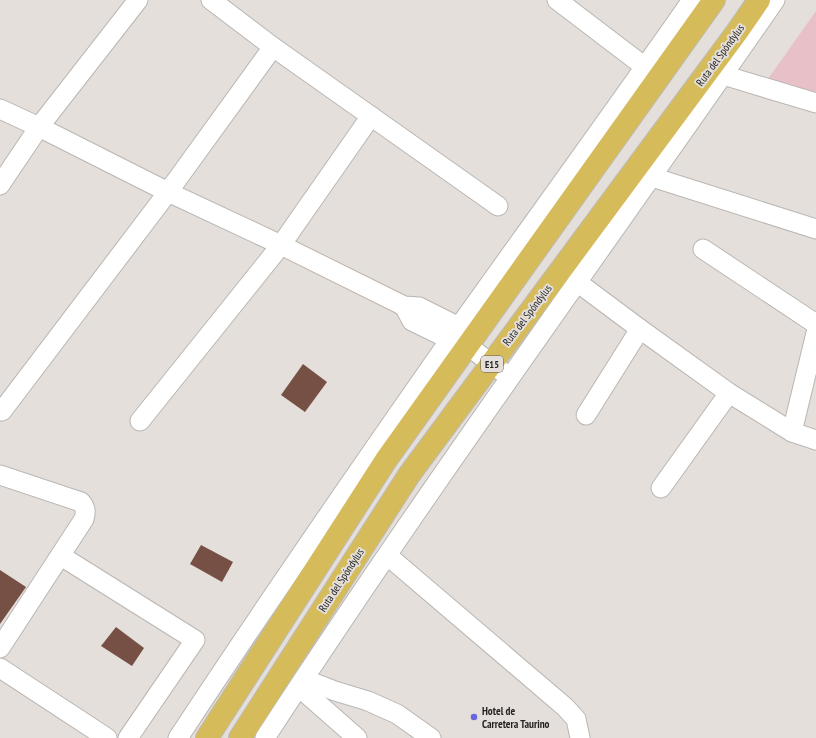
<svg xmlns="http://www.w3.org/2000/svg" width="816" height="738" viewBox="0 0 816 738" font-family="'PT Sans Narrow',sans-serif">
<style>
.green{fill:#e8c0c7}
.building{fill:#775045}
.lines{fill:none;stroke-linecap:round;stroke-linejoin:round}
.minor-casing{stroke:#bab6b2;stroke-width:21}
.highway-casing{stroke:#bdbdbc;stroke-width:24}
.minor{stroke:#fff;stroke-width:19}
.highway{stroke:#d6bb5a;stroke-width:22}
.poi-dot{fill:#6766df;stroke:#e4dfdb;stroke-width:1.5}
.labels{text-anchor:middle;stroke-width:4;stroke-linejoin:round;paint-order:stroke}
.shield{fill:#e4dfdb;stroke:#5e5b59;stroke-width:1}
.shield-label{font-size:10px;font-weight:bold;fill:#242321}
.street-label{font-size:11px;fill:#242321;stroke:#e4dfdb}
.poi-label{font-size:11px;font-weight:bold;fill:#242321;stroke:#e4dfdb;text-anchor:start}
</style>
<rect width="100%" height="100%" fill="#e4dfdb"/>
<path class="green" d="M816 11V113L756 96Z"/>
<g class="building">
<path d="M303 364 327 382 305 412 281 395Z"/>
<path d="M201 545 233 562 222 582 190 564Z"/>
<path d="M0 570 26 587 0 624Z"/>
<path d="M116 627 144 648 132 666 101 646Z"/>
</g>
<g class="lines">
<g class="minor-casing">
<g id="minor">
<path d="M211 0 273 47 498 206"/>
<path d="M557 0 645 67"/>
<path d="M723 75 816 103"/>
<path d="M0 109 39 127 168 192 281 245 404 306 419 307 459 327 464 337"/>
<path d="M652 177 816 229"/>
<path d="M0 185 39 127 138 0"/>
<path d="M703 249 816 324"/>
<path d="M577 282 640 329 729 393 792 432 816 440"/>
<path d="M404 306 412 321 451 340 468 346 504 373"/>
<path d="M2 411 168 192 273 47"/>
<path d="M586 415 640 329"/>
<path d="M140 421 281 245 371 116"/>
<path d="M792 432 816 333"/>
<path d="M0 475 81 502C86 508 86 512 84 519L0 648"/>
<path d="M661 488 729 393"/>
<path d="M61 556 195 640 128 738"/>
<path d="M388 556 565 707 576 719 580 738"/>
<path d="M0 668 107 738"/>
<path d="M304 679 335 691 368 701 397 714 431 738"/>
<path d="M299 687 357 738"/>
<path d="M178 738C270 598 365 461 461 324 538 216 616 109 692 0"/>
<path d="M265 738C428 487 605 246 775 0"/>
</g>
</g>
<g class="highway-casing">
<g id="highway">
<path d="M207 738 386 460 714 0"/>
<path d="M240 738 409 475 737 32 759 0"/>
</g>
</g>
<use href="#minor" class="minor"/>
<use href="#highway" class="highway"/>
</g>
<circle class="poi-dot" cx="474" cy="717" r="4"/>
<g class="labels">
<rect class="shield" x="481" y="356" width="22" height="16" rx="3"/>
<g class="shield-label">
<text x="492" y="368">E15</text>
</g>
<g class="street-label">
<text transform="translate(720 55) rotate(-54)" y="4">Ruta del Spóndylus</text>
<text transform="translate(527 315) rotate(-53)" y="4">Ruta del Spóndylus</text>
<text transform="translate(341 580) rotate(-57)" y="4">Ruta del Spóndylus</text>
</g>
<g class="poi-label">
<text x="482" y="715">Hotel de<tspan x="482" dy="13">Carretera Taurino</tspan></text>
</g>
</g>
</svg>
